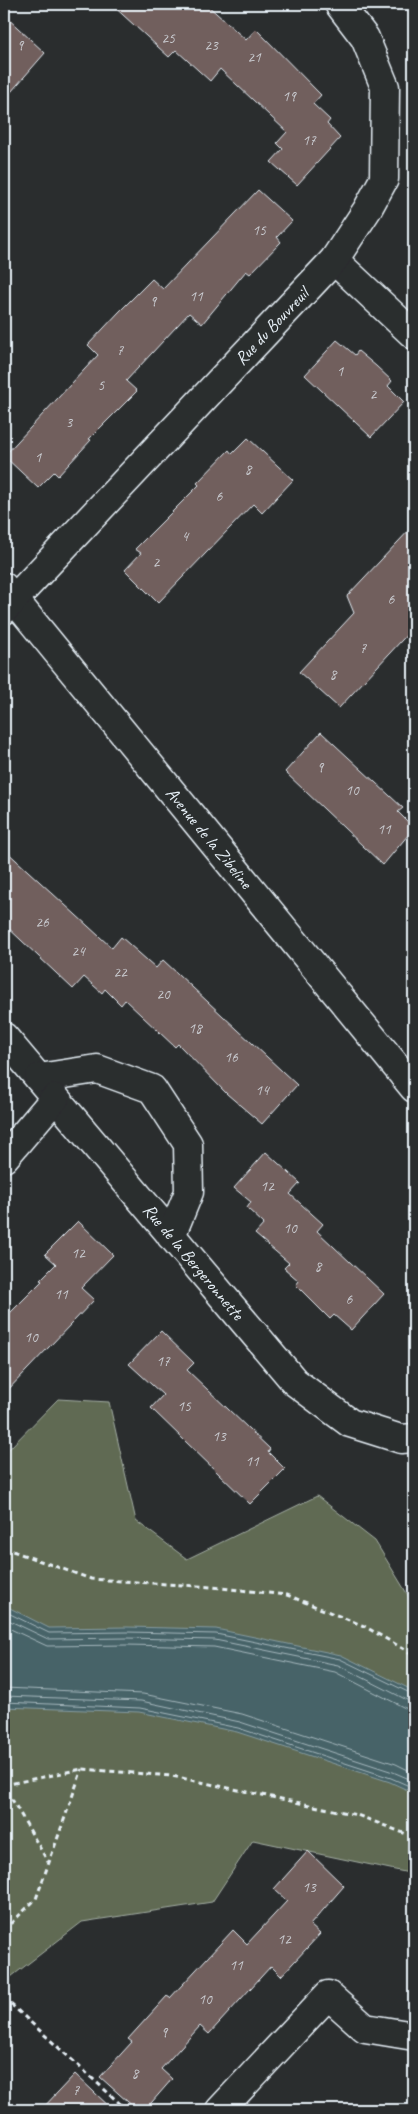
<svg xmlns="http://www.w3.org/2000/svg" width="418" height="2114" viewBox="0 0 418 2114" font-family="Caveat,sans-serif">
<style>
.green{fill:#606b52;stroke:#a4aea5}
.water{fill:#466368;stroke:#879ca2}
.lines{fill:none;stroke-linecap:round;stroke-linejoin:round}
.shore{stroke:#a7b8be;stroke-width:1}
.building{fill:#715e5d;stroke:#e8f1f8}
.street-casing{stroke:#e8f1f8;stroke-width:31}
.path{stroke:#e8f1f8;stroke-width:3;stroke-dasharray:5 4;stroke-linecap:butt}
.street{stroke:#2a2d2e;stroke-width:28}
.labels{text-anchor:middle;stroke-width:4;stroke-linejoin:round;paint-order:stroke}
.number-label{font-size:15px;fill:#caccd1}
.street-label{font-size:18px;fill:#e8f1f8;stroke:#2a2d2e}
</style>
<rect width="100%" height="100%" fill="#2a2d2e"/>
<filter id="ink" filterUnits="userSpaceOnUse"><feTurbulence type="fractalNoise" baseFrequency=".02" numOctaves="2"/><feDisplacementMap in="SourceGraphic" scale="10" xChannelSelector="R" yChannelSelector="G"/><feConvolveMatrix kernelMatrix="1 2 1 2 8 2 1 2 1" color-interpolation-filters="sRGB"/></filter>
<g filter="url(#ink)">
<path class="green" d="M58 1399 109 1402 136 1521 187 1559 317 1496 375 1541 414 1605V1874L253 1840 212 1902 82 1922 7 1980 4 1977V1454Z"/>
<path class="water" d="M4 1605 49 1628 127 1627 216 1629 341 1655 414 1691V1793L390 1782 237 1732 139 1712 4 1707Z"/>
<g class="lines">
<g class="shore">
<path d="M4 1611 49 1633 127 1632 216 1634 340 1659 414 1695"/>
<path d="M4 1618 48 1639 127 1638 215 1640 338 1665 407 1700 414 1702"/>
<path d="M4 1626 47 1646 127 1645 214 1647 335 1672 405 1708 414 1709"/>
<path d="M4 1688 143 1694 242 1714 396 1764 414 1773"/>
<path d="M4 1696 141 1701 240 1722 393 1772 414 1781"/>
<path d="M4 1702 140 1708 238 1728 391 1778 414 1788"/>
</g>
</g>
<g class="building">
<path d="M111 4H206L246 40 256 29 321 95 313 104 330 120 327 124 340 138 297 185 271 162 283 149 277 143 287 132 220 69 210 81 176 50 169 57Z"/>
<path d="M4 15 45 53 4 100Z"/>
<path d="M258 190 292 221 277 237 281 242 250 274 246 271 202 324 189 313 126 381 137 391 89 439 91 440 58 476 54 472 38 488 4 456 98 355 88 345 119 312 152 279 163 289Z"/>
<path d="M337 340 355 355 358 351 376 366 392 381 388 386 404 402 371 437 305 375Z"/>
<path d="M248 438 293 480 262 513 253 504 158 603 125 570 141 553 135 549 199 485 197 483 229 450 232 454Z"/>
<path d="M414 525V627L339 708 299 672 354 613 347 596Z"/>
<path d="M321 732 403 808 398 812 414 828 383 865 285 772Z"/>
<path d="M4 849 112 948 121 937 156 968 163 960 297 1085 262 1124 227 1094 178 1044 175 1047 125 1000 121 1005 105 989 102 993 84 977 73 989 4 924Z"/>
<path d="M266 1152 300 1183 290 1194 323 1224 317 1231 384 1294 351 1330 334 1315 330 1319 296 1285 299 1281 284 1268 289 1263 255 1234 264 1224 247 1208 251 1202 234 1188Z"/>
<path d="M78 1221 113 1255 81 1288 94 1300 4 1394V1319L42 1281 40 1280 56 1264 45 1254Z"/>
<path d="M161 1331 194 1363 187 1370 270 1449 268 1452 285 1469 250 1504 151 1408 163 1395 129 1364Z"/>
<path d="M308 1851 344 1886 310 1925 320 1934 281 1976 271 1966 209 2034 200 2026 161 2069 172 2079 145 2110H137L100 2077 132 2042 128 2039 167 1996 170 1998 233 1930 247 1944 287 1901 274 1889Z"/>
<path d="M75 2074 113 2110H41Z"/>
</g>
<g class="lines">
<g class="street-casing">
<g id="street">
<path d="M334 260 414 335"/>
<path id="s1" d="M4 587 414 1088"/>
<path id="s2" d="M4 610 334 260 367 210 384 179 385 87 365 38 339 4"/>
<path id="s3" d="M4 1037 295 1382 350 1423 401 1439 414 1438"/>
<path d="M39 1078 97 1069 152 1089 188 1144 189 1192 171 1236"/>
<path d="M4 1158 55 1098"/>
<path d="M220 2110 328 1995 365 2028 414 2036"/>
</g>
</g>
<g class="path">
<path d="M4 1548 91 1579 212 1587 287 1595 364 1626 414 1655"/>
<path d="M4 1785 82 1769 172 1776 357 1815 414 1837"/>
<path d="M4 1793 13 1801 48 1862"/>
<path d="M4 1930 36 1899 82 1769"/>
<path d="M4 1998 127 2110"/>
</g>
<use href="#street" class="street"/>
</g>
</g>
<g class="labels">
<g class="number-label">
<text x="168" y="43">25</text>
<text x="20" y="50">9</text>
<text x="211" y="50">23</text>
<text x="254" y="62">21</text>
<text x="289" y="101">19</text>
<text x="309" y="145">17</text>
<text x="259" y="235">15</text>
<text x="196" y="301">11</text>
<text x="153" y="306">9</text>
<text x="120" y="355">7</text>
<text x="340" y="376">1</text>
<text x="101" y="390">5</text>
<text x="373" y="399">2</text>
<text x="69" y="427">3</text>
<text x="38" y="462">1</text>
<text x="248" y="474">8</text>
<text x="219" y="501">6</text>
<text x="185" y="541">4</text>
<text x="156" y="567">2</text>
<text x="391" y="604">6</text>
<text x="363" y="653">7</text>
<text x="333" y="679">8</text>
<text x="320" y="772">9</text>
<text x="352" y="795">10</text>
<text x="384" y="834">11</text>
<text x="42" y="927">26</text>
<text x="78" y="956">24</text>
<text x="120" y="977">22</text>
<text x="163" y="999">20</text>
<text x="195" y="1033">18</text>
<text x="231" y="1062">16</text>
<text x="262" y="1095">14</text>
<text x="267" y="1191">12</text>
<text x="290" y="1233">10</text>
<text x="78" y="1258">12</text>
<text x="318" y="1271">8</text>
<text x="61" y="1299">11</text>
<text x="349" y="1304">6</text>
<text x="31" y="1342">10</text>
<text x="163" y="1366">17</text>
<text x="184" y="1411">15</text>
<text x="219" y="1441">13</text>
<text x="252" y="1466">11</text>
<text x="309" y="1892">13</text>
<text x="284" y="1944">12</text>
<text x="236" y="1970">11</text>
<text x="205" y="2004">10</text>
<text x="164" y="2037">9</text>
<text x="135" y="2078">8</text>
<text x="76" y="2095">7</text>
</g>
<g class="street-label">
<text dy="6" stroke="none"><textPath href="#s2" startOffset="390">Rue du Bouvreuil</textPath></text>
<text dy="6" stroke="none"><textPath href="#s1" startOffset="324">Avenue de la Zibeline</textPath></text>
<text dy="6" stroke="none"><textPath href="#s3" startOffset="294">Rue de la Bergeronnette</textPath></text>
</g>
</g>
<rect width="418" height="2114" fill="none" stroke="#2a2d2e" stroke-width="20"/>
<rect x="10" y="10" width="398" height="2094" fill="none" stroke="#e8f1f8" stroke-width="2" filter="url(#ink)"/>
</svg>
